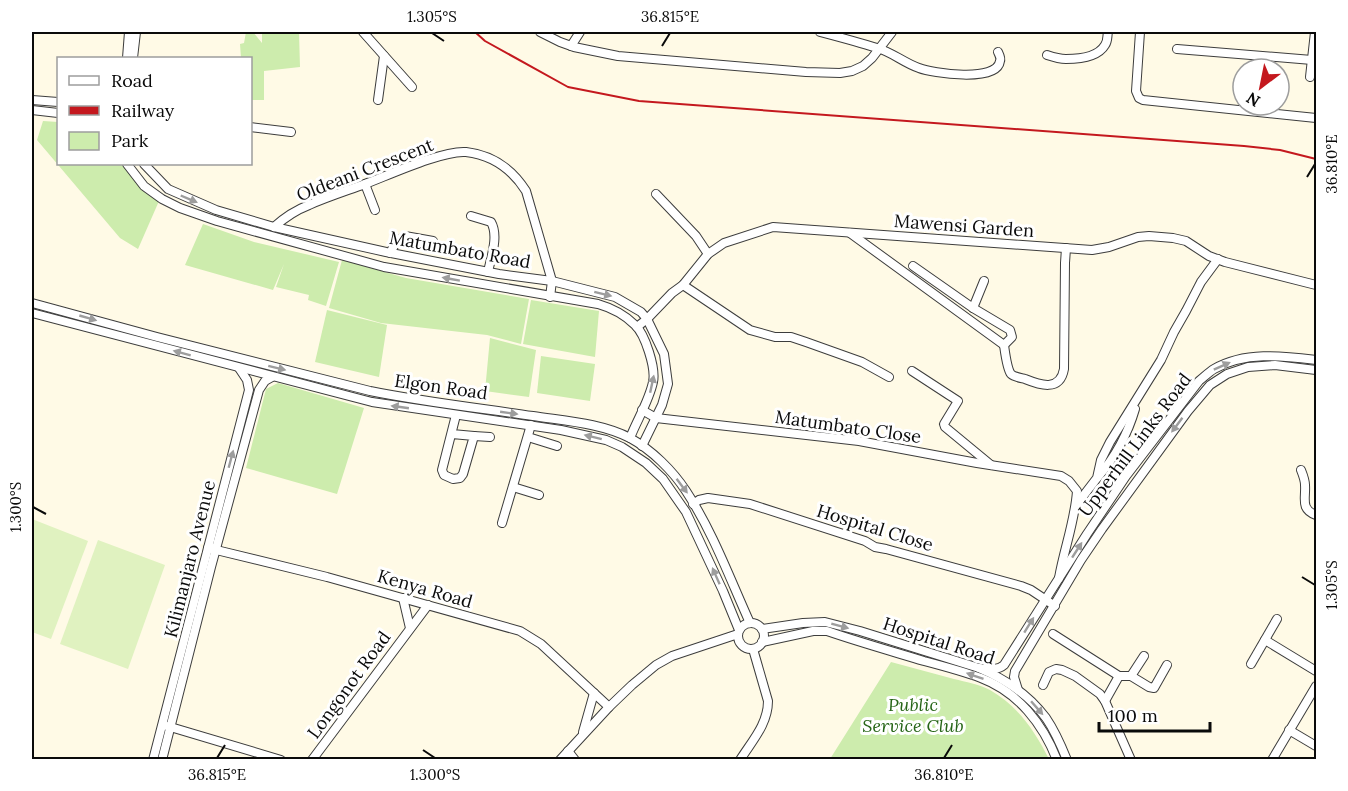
<svg xmlns="http://www.w3.org/2000/svg" width="1348" height="791" viewBox="0 0 1348 791" font-family="Lora,serif">
<style>
.green{fill:#cdecad}
.pitch{fill:#e0f2c0}
.lines{fill:none;stroke-linecap:round;stroke-linejoin:round}
.minor-casing{stroke:#3d3d3d;stroke-width:10}
.minor{stroke:#fff;stroke-width:8}
.rail{stroke:#c4181e;stroke-width:2}
.oneway{fill:#9d9d9d}
.ticks{fill:none;stroke:#0a0a0a;stroke-width:2}
.labels{text-anchor:middle;stroke-width:6;stroke-linejoin:round;paint-order:stroke}
.street-label{font-size:18px;fill:#0a0a0a;stroke:#fff}
.park-label{font-size:18px;font-style:italic;fill:#266516;stroke:#fff}
.neatline{fill:none;stroke:#0a0a0a;stroke-width:2}
.ticks-label{font-size:15px;text-anchor:middle;fill:#0a0a0a}
</style>
<rect width="100%" height="100%" fill="#fffae6"/>
<g class="green">
<path d="M246 32H253L262 43V33L264 32H299L300 67 264 71V100H251L250 58H241L240 44 244 43Z"/>
<path d="M43 121 58 122V164H121L136 180 159 201 138 249 120 238 37 140Z"/>
<path d="M203 224 254 242 339 262 326 306 308 300 309 295 276 287 284 264 273 290 185 265Z"/>
<path d="M342 260 406 278 529 299 521 344 487 335 381 323 329 308Z"/>
<path d="M531 300 599 311 595 357 523 344Z"/>
<path d="M327 310 387 325 379 377 315 362Z"/>
<path d="M490 338 536 350 529 397 485 391Z"/>
<path d="M541 356 595 364 590 401 537 393Z"/>
<path d="M278 383 364 408 337 494 246 468 266 389Z"/>
<path d="M891 662C912 668 933 673 954 679 966 682 979 684 990 690 1018 706 1035 731 1049 759H830Z"/>
</g>
<g class="pitch">
<path d="M32 519 88 541 51 639 32 632Z"/>
<path d="M98 540 165 565 128 669 60 644Z"/>
</g>
<g class="lines">
<g class="minor-casing">
<g id="minor">
<path d="M363 32 412 87"/>
<path d="M540 32 560 42 574 47 618 56 806 72 840 73 852 71 863 66 872 58 892 32"/>
<path d="M820 32C839 37 858 42 877 48 892 52 904 63 919 68 932 73 997 83 1000 61 1001 59 999 54 998 52"/>
<path d="M1140 32 1136 91 1139 98 1143 100 1316 118"/>
<path d="M571 46 580 32"/>
<path d="M1177 49 1312 60"/>
<path d="M1047 55C1053 57 1060 59 1066 59 1078 59 1098 57 1105 45 1108 41 1107 36 1108 32"/>
<path d="M127 58 129 32"/>
<path d="M133 58 136 32"/>
<path d="M1310 77 1315 32"/>
<path d="M32 100 58 102"/>
<path d="M378 100 384 56"/>
<path d="M32 110 58 113"/>
<path d="M250 127 291 132"/>
<path d="M127 164 144 186 162 199 180 208 217 221 384 267 598 304C612 308 625 315 635 325 645 334 656 368 653 382 649 401 637 420 630 438"/>
<path d="M144 164 168 189 216 210 274 227 386 252 499 274 552 281 615 297 641 312 647 319 664 354 668 384 662 405 642 446"/>
<path d="M365 184 375 210"/>
<path d="M656 194 696 236 708 254"/>
<path d="M471 216 491 222C499 236 491 257 488 272"/>
<path d="M274 227C284 218 296 210 309 205 327 197 346 191 365 184 389 175 443 150 466 152 492 155 512 169 526 191L552 281 550 297"/>
<path d="M850 233 1004 345"/>
<path d="M390 253 395 244 405 236 433 241"/>
<path d="M913 266 973 308 1010 330 1012 337 1004 345"/>
<path d="M683 285 750 330 775 337H791L806 342 862 362 889 377"/>
<path d="M32 303 157 337 370 391C424 402 479 408 533 416 565 421 601 423 630 438 652 450 673 471 686 491 713 532 730 579 750 623"/>
<path d="M973 308 984 281"/>
<path d="M32 313 372 402 561 430 606 440 622 447 646 463 663 479 686 512 723 591 739 630"/>
<path d="M637 327 647 319 672 293 683 285 708 254 724 243 773 227 1092 250 1109 247 1138 237 1149 236 1173 238 1186 241 1209 256 1225 262 1316 285"/>
<path d="M1004 345C1005 352 1007 369 1011 374 1014 377 1021 378 1025 379 1040 385 1060 392 1064 369L1065 263 1066 248"/>
<path d="M912 371 958 401 944 424 945 427 991 465"/>
<path d="M642 410 656 418 859 441 977 463 1061 476 1069 481 1077 491C1075 521 1064 549 1059 578"/>
<path d="M452 434 474 436 463 474 460 478 453 479 444 475 442 470 456 415"/>
<path d="M474 436 490 437"/>
<path d="M528 437 557 446"/>
<path d="M1301 470C1303 475 1305 480 1305 485 1306 499 1300 509 1316 515"/>
<path d="M1098 477C1115 457 1128 433 1135 409"/>
<path d="M513 487 539 495"/>
<path d="M693 504 699 500 708 498 750 504 865 541 875 547 886 549 1021 586 1031 590 1055 606"/>
<path d="M1077 504 1097 478 1101 460 1110 442 1161 360 1174 332 1186 311 1201 282 1218 259"/>
<path d="M502 523 531 425"/>
<path d="M208 548 327 577 520 631 541 644 609 707"/>
<path d="M403 598 410 628"/>
<circle cx="751" cy="636" r="13"/>
<path d="M762 629 803 623 825 622 860 631 979 668C1005 679 1029 695 1046 718 1055 731 1061 745 1067 760"/>
<path d="M1053 634 1119 676"/>
<path d="M1265 640 1316 671"/>
<path d="M762 642 813 631H827C859 642 891 651 924 661 943 666 962 671 981 678 1018 692 1043 724 1057 760"/>
<path d="M1251 664 1277 619"/>
<path d="M979 668C988 669 997 671 1004 665L1087 534 1126 476 1199 381C1204 377 1209 372 1214 369 1245 351 1283 356 1316 360"/>
<path d="M1131 676 1149 687 1154 688 1167 665"/>
<path d="M1043 685 1049 672 1056 669 1062 670 1075 676 1100 694 1105 701 1131 760"/>
<path d="M1018 690 1014 677 1015 671 1081 560 1102 529 1188 411 1210 385 1227 374 1248 367 1275 365 1316 370"/>
<path d="M1105 701 1119 676H1131L1144 656"/>
<path d="M167 726 281 760"/>
<path d="M1289 730 1316 746"/>
<path d="M583 732 594 693"/>
<path d="M568 751 575 760"/>
<path d="M153 760 249 390 247 380 239 368"/>
<path d="M162 760 211 567 259 390 265 381 272 377"/>
<path d="M312 760 428 605"/>
<path d="M560 760 609 707 632 685 656 665 672 656 738 634"/>
<path d="M740 760C752 741 768 724 768 701L753 649"/>
<path d="M1272 760 1316 686"/>
</g>
</g>
<use href="#minor" class="minor"/>
<path class="rail" d="M475 32 485 41 568 87 639 101 1244 146 1280 150 1316 159"/>
</g>
<defs><path id="oneway-solid" d="M-6-.8H1V-3.2L6.5 0L1 3.2V.8H-6Z" transform="scale(1.5)"/></defs>
<g class="oneway">
<use href="#oneway-solid" transform="translate(189 199) rotate(23)"/>
<use href="#oneway-solid" transform="translate(451 279) rotate(-170)"/>
<use href="#oneway-solid" transform="translate(603 294) rotate(14)"/>
<use href="#oneway-solid" transform="translate(88 318) rotate(16)"/>
<use href="#oneway-solid" transform="translate(182 353) rotate(-165)"/>
<use href="#oneway-solid" transform="translate(1222 366) rotate(-24)"/>
<use href="#oneway-solid" transform="translate(277 368) rotate(14)"/>
<use href="#oneway-solid" transform="translate(652 384) rotate(-78)"/>
<use href="#oneway-solid" transform="translate(400 407) rotate(-172)"/>
<use href="#oneway-solid" transform="translate(509 413) rotate(8)"/>
<use href="#oneway-solid" transform="translate(1177 425) rotate(127)"/>
<use href="#oneway-solid" transform="translate(593 437) rotate(-166)"/>
<use href="#oneway-solid" transform="translate(231 459) rotate(-75)"/>
<use href="#oneway-solid" transform="translate(682 486) rotate(53)"/>
<use href="#oneway-solid" transform="translate(1077 550) rotate(-57)"/>
<use href="#oneway-solid" transform="translate(716 576) rotate(-114)"/>
<use href="#oneway-solid" transform="translate(1029 625) rotate(-58)"/>
<use href="#oneway-solid" transform="translate(840 626) rotate(15)"/>
<use href="#oneway-solid" transform="translate(975 676) rotate(-161)"/>
<use href="#oneway-solid" transform="translate(1037 708) rotate(49)"/>
</g>
<path class="ticks" d="M432 33 444 41M662 46 670 33M1307 177 1315 164M33 507 46 514M1302 577 1315 585M423 750 435 758M217 758 225 745M944 758 952 745"/>
<g class="labels">
<g class="street-label">
<text transform="translate(365 170) rotate(-21)" y="6">Oldeani Crescent</text>
<text transform="translate(964 226) rotate(4)" y="6">Mawensi Garden</text>
<text transform="translate(460 250) rotate(10)" y="6">Matumbato Road</text>
<text transform="translate(441 387) rotate(8)" y="6">Elgon Road</text>
<text transform="translate(848 427) rotate(8)" y="6">Matumbato Close</text>
<text transform="translate(1135 445) rotate(-53)" y="6">Upperhill Links Road</text>
<text transform="translate(875 528) rotate(17)" y="6">Hospital Close</text>
<text transform="translate(190 559) rotate(-76)" y="6">Kilimanjaro Avenue</text>
<text transform="translate(425 589) rotate(16)" y="6">Kenya Road</text>
<text transform="translate(939 641) rotate(18)" y="6">Hospital Road</text>
<text transform="translate(349 685) rotate(-54)" y="6">Longonot Road</text>
</g>
<g class="park-label">
<text x="913" y="711">Public<tspan x="913" dy="21">Service Club</tspan></text>
</g>
</g>
<rect width="1348" height="791" fill="none" stroke="#ffffff" stroke-width="66"/>
<rect x="57" y="57" width="195" height="108" fill="#ffffff" stroke="#9d9d9d" stroke-width="1.5"/>
<rect x="69" y="76" width="30" height="9" fill="#ffffff" stroke="#9d9d9d" stroke-width="1.5"/>
<text x="111" y="87" font-size="18" fill="#0a0a0a">Road</text>
<rect x="69" y="106" width="30" height="9" fill="#c4181e" stroke="#9d9d9d" stroke-width="1.5"/>
<text x="111" y="117" font-size="18" fill="#0a0a0a">Railway</text>
<rect x="69" y="132" width="30" height="18" fill="#cdecad" stroke="#9d9d9d" stroke-width="1.5"/>
<text x="111" y="147" font-size="18" fill="#0a0a0a">Park</text>
<g transform="translate(1261 87) rotate(212)"><circle r="28" fill="#ffffff" stroke="#9d9d9d" stroke-width="1.5"/>
<path d="M0-4.5L10 22L0 15L-10 22Z" fill="#c4181e"/>
<text y="-9" font-size="16" font-weight="bold" text-anchor="middle" fill="#0a0a0a">N</text>
</g>
<path d="M1099 722v9h111v-9" fill="none" stroke="#0a0a0a" stroke-width="3"/>
<text x="1108" y="722" font-size="18" fill="#0a0a0a" stroke="#ffffff" stroke-width="4.5" paint-order="stroke">100 m</text>
<rect x="33" y="33" width="1282" height="725" class="neatline"/>
<g class="ticks-label">
<text x="432" y="22">1.305°S</text>
<text x="670" y="22">36.815°E</text>
<text transform="translate(1332 164) rotate(-90)" y="5">36.810°E</text>
<text transform="translate(16 507) rotate(-90)" y="5">1.300°S</text>
<text transform="translate(1332 585) rotate(-90)" y="5">1.305°S</text>
<text x="217" y="780">36.815°E</text>
<text x="435" y="780">1.300°S</text>
<text x="944" y="780">36.810°E</text>
</g>
</svg>
